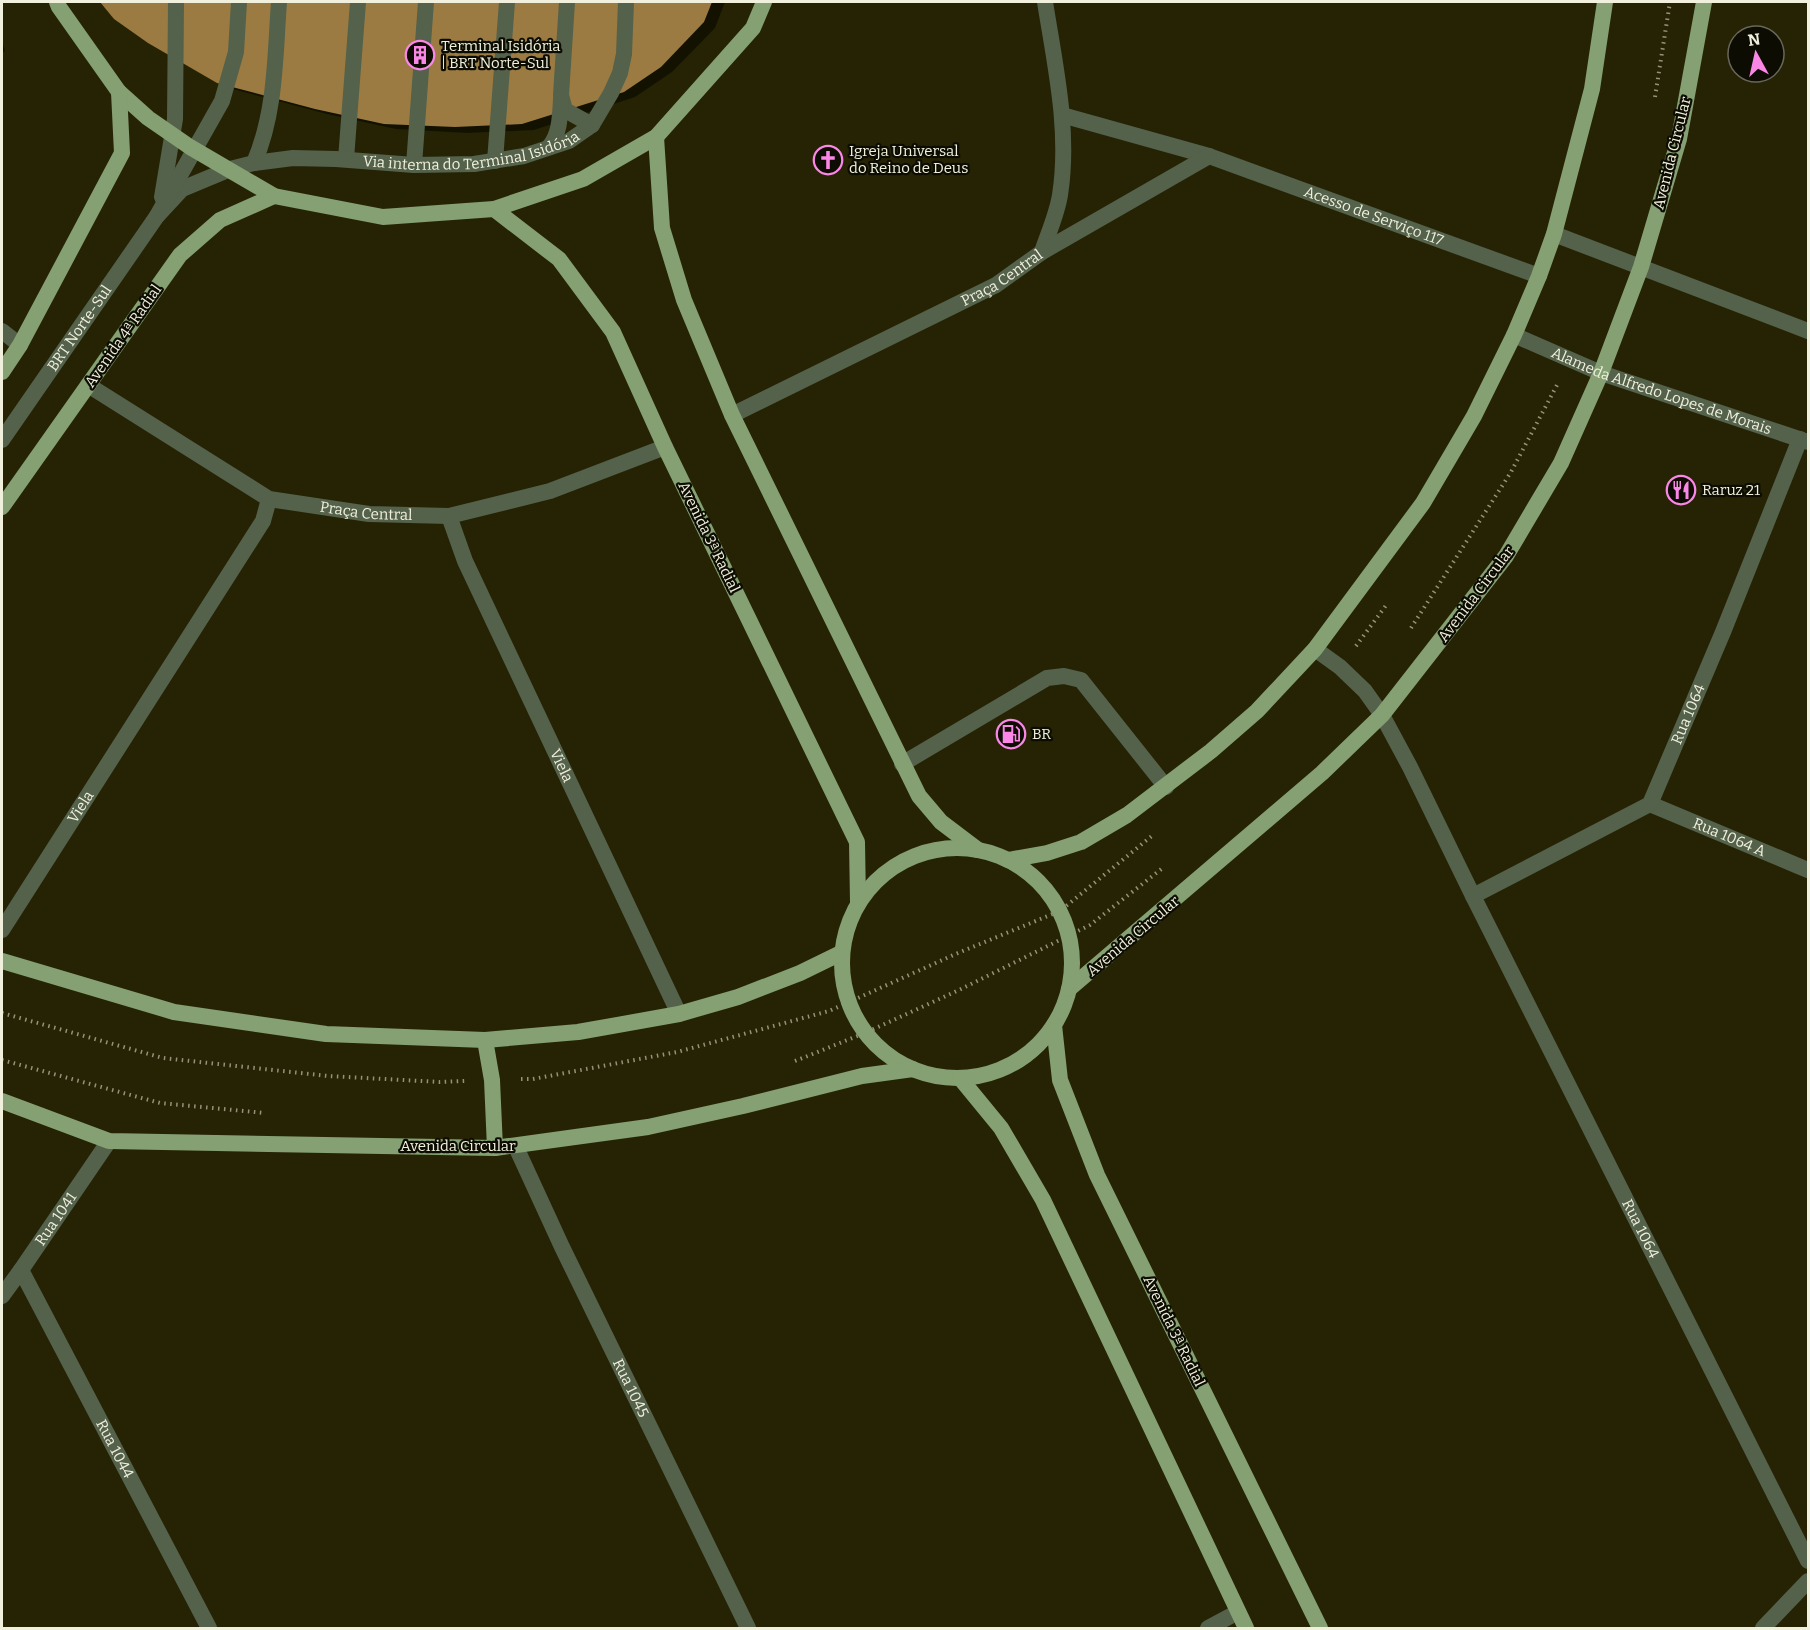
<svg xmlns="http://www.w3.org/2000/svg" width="1810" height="1630" viewBox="0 0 1810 1630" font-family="Bitter,serif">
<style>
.shadow{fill:#0007}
.building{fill:#9b7b42}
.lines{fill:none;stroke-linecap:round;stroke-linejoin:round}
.path{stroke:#94937a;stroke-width:4;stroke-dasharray:1.5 4.5;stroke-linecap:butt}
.service{stroke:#54614b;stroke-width:16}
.minor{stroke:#54614b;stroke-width:16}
.primary{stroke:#85a072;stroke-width:16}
.labels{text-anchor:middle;stroke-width:4.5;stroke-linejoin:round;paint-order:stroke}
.poi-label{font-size:15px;fill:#f0f0dd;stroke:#0d0c02;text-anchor:start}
.street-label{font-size:15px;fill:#f0f0dd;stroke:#0d0c02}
</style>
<rect width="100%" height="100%" fill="#252303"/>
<g class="shadow">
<path d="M102 2H725L715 28 672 72 635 97 534 130 467 133 396 129 327 114 229 88 115 17Z"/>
<path d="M2 41 5 51 2 53Z"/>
</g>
<path class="building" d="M100 2H712L704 22 661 67 624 92 522 124 455 127 384 124 315 109 217 83 148 43 114 19Z"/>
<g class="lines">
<g class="path">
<path d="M1655 97 1670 2"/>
<path d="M1411 628 1511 472 1557 385"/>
<path d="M1356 646 1387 604"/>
<path d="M2 1013 163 1058 328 1076 440 1082 465 1081"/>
<path d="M2 1060 160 1103 265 1113"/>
<path d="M795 1061 865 1033 959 990 1090 925 1164 867"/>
<path d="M521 1079H533L677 1052 829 1011 958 953 1060 911 1153 835"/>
</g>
<g class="service">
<path d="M567 2 561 95 565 110 592 125"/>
<path d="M549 147C560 134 560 116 561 99"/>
<path d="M346 159 358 2"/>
<path d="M495 161 507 2"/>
<path d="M254 163C276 112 275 56 279 2"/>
<path d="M414 165 426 2"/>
<path d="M162 197 175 119 176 2"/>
<path id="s1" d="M157 216 182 189 230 169 254 163 293 158 336 159 414 165 474 164 524 156 569 141 592 125 611 93 620 73 624 54 626 2"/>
<path id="s2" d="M2 440 157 216 222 101 236 52 239 2"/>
<path d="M902 764 1047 678 1064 676 1081 680 1166 787"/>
<path id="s3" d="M1650 804 1808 870"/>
<path id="s4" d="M1473 896 1650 804 1723 632 1800 439"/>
</g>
<g class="minor">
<path id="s5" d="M1062 115 1209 156 1539 276"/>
<path d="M1554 234 1808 331"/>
<path d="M1042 252C1048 234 1057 214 1060 195 1070 131 1055 65 1045 2"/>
<path d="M2 331 20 345"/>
<path id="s6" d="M1514 335 1601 373 1808 442"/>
<path id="s7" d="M88 385 269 499 369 514 449 516 550 491 665 447"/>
<path id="s8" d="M732 415 996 285 1042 252 1209 156"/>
<path id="s9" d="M449 516 465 561 679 1014"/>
<path id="s10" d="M1315 649 1340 667 1365 691 1382 715 1410 767 1473 896 1808 1561"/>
<path id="s11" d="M2 930 263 521 269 499"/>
<path id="s12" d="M516 1147 562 1247 748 1628"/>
<path id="s13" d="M21 1270 209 1628"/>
<path id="s14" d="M2 1296 21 1270 109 1141"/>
<path d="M1208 1628 1238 1612"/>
<path d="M1763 1628 1808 1581"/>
</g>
<g class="primary">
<path d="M57 2 59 7 119 92 148 118 190 147 274 196 383 217 494 209 583 179 656 137 753 28 764 2"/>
<path d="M656 137 662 228 684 300 732 415 919 796 941 822 978 850"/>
<path d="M494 209 559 259 613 332 665 447 857 842 858 902"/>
<path d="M2 372 20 345 122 153 119 92"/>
<path d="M2 507 180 255 220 220 274 196"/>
<circle cx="957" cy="963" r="115"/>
<path d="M1008 860 1047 853 1081 842 1127 815 1211 751 1257 711 1315 649 1423 503 1474 416 1514 335 1539 276 1554 234 1592 89 1605 2"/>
<path d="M2 961 174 1012 326 1034 485 1040 578 1032 679 1014 738 997 800 973 841 953"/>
<path d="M1069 989 1322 773 1382 715 1506 556 1561 463 1601 373 1641 267 1679 139 1704 2"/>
<path d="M1054 1025 1060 1080 1097 1175 1320 1628"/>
<path d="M485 1040 492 1080 495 1148"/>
<path d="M960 1078 1001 1128 1043 1200 1246 1628"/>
<path d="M2 1101 109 1141 495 1148 648 1127 743 1106 862 1076 913 1069"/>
</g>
</g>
<defs>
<g id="building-ring" transform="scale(1.5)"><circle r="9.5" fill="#0d0c02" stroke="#fa87e6" stroke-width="1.5"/><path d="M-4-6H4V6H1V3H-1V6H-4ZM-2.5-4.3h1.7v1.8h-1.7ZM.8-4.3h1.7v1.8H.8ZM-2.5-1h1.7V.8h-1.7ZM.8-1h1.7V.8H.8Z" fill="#fa87e6"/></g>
<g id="church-ring" transform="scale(1.5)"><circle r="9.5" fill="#0d0c02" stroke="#fa87e6" stroke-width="1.5"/><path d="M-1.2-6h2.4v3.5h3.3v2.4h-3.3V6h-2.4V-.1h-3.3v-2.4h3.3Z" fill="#fa87e6"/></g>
<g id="restaurant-ring" transform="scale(1.5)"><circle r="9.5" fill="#0d0c02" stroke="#fa87e6" stroke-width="1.5"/><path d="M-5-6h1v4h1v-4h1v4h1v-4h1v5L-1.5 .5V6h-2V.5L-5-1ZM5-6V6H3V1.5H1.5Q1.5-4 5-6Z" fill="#fa87e6"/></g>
<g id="fuel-ring" transform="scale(1.5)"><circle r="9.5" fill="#0d0c02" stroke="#fa87e6" stroke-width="1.5"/><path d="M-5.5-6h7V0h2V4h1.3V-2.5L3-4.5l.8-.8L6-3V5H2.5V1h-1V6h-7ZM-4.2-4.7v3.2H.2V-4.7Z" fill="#fa87e6"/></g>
</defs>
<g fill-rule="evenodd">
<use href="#building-ring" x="420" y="55"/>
<use href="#church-ring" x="828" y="160"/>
<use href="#restaurant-ring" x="1681" y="490"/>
<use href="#fuel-ring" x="1011" y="734"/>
</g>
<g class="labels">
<g class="poi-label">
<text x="441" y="51">Terminal Isidória<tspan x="441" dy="17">| BRT Norte-Sul</tspan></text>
<text x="849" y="156">Igreja Universal<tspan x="849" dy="17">do Reino de Deus</tspan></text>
<text x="1702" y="495">Raruz 21</text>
<text x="1032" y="739">BR</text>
</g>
<g class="street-label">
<text dy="5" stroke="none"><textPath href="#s1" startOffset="333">Via interna do Terminal Isidória</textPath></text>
<text transform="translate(1672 153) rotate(-76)" y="5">Avenida Circular</text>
<text dy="5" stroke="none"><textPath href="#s5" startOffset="328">Acesso de Serviço 117</textPath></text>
<text dy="5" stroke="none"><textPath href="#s8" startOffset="303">Praça Central</textPath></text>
<text dy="5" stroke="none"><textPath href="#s2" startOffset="136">BRT Norte-Sul</textPath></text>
<text transform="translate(123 336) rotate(-55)" y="5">Avenida 4ª Radial</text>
<text dy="5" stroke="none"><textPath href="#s6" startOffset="158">Alameda Alfredo Lopes de Morais</textPath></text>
<text dy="5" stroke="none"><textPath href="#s7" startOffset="312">Praça Central</textPath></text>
<text transform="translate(709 537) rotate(64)" y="5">Avenida 3ª Radial</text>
<text transform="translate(1476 594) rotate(-53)" y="5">Avenida Circular</text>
<text dy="5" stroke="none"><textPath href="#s4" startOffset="297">Rua 1064</textPath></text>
<text dy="5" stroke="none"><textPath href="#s9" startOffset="274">Viela</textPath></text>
<text dy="5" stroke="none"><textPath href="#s11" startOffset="146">Viela</textPath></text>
<text dy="5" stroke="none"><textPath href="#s3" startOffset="86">Rua 1064 A</textPath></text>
<text transform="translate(1133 936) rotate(-40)" y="5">Avenida Circular</text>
<text x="458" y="1151">Avenida Circular</text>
<text dy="5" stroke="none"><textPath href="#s14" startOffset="94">Rua 1041</textPath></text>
<text dy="5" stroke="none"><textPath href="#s10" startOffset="670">Rua 1064</textPath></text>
<text transform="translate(1174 1331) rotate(64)" y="5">Avenida 3ª Radial</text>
<text dy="5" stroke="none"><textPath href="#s12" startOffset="267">Rua 1045</textPath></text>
<text dy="5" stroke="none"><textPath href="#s13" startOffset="202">Rua 1044</textPath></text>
</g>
</g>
<rect width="1810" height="1630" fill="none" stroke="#f0f0dd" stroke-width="6"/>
<g transform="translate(1756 54) rotate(352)"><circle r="28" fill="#0d0c02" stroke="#68675a" stroke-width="1.5"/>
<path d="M0-4.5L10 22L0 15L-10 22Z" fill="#fa87e6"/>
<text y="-9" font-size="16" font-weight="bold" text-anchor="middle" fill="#f0f0dd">N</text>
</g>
</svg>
